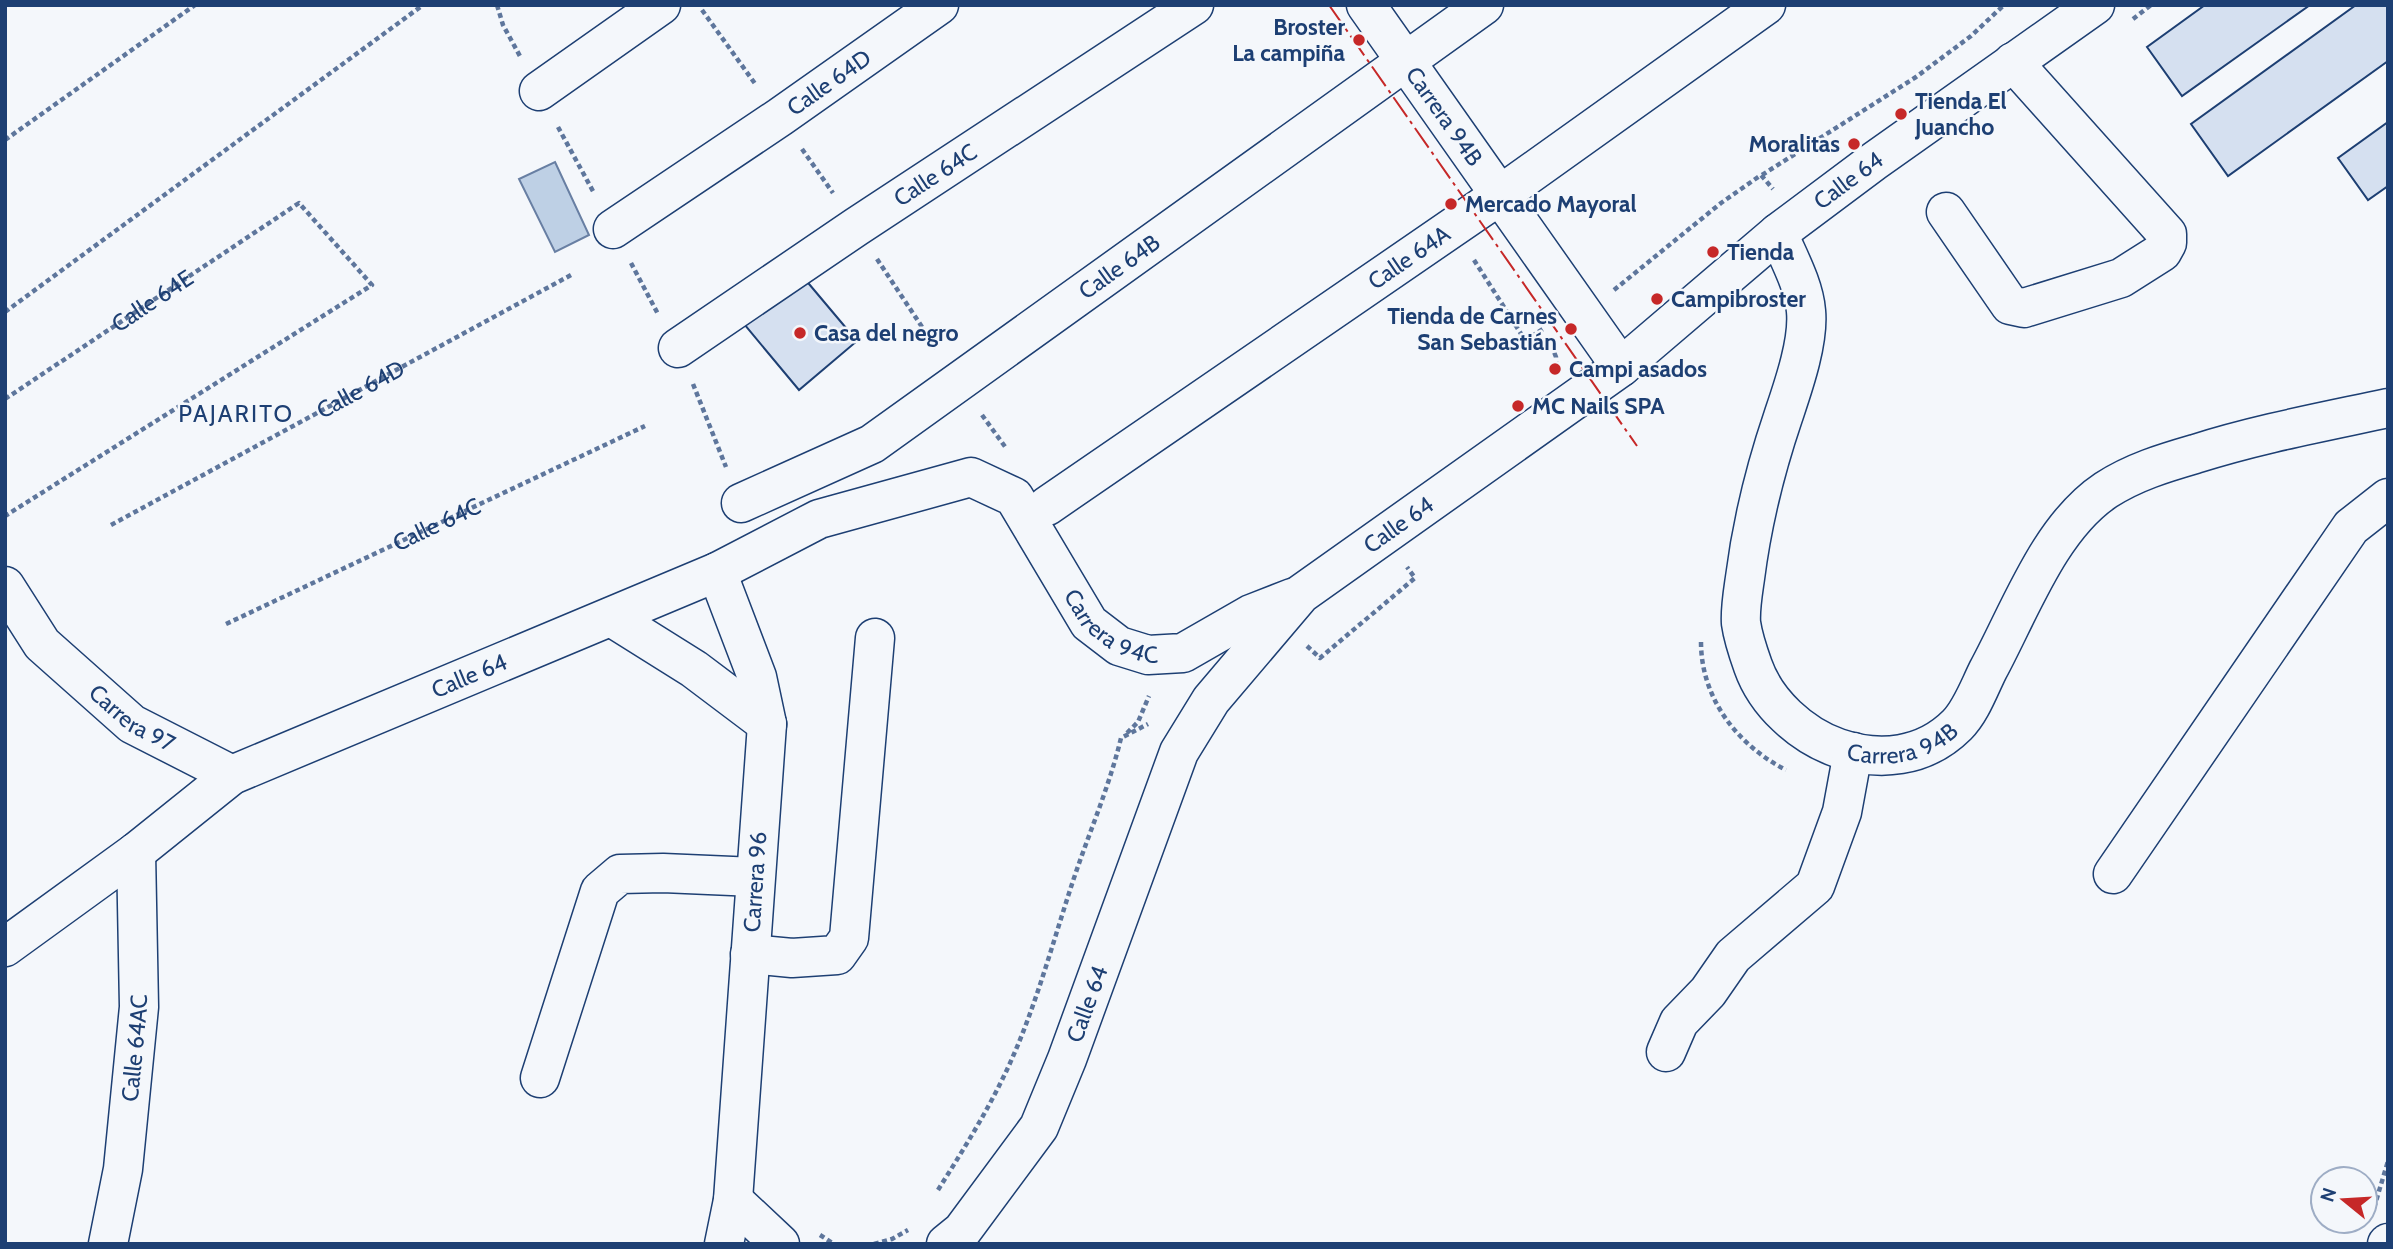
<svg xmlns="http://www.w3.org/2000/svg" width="2393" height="1249" viewBox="0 0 2393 1249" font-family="Cabin,sans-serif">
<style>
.water{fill:#bed0e5;stroke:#687fa3;stroke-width:2}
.building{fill:#d5e0f0;stroke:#1d3f73;stroke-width:2}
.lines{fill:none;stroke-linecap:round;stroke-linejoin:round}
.minor-casing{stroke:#1d3f73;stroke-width:41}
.path{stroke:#5e769c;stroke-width:4.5;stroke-dasharray:5 3.5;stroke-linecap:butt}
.minor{stroke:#f4f7fb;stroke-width:38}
.power{stroke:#c62828;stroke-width:2;stroke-dasharray:24 5 3.5 5;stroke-linecap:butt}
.poi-dot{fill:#c62828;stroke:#f4f7fb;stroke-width:2.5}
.labels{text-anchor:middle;stroke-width:5;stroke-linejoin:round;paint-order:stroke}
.poi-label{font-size:23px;font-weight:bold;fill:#1d3f73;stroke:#f4f7fb;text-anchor:start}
.street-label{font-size:23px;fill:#1d3f73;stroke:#f4f7fb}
.neighbourhood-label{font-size:24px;letter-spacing:2px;fill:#1d3f73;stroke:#f4f7fb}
</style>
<rect width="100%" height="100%" fill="#f4f7fb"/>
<path class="water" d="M555 162 589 235 555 252 519 179Z"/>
<g class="building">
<path d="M2205 5H2310L2182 96 2147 47Z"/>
<path d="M2356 5H2388V61L2228 176 2191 124Z"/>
<path d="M2388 122V186L2368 200 2338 158Z"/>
<path d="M804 278 857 341 799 390 744 324Z"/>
</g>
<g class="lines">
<g class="minor-casing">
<g id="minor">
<path id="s4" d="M1366 5 1621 367"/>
<path d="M539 91 661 5"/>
<path d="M1946 212 2010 305 2024 308 2121 278 2162 252 2167 243V234L2013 62"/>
<path id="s5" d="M613 229 780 117 939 5"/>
<path id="s6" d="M1778 233C1788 257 1804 285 1806 311 1809 342 1793 387 1783 417 1765 470 1752 523 1745 578 1743 592 1740 609 1741 623 1743 637 1748 652 1753 666 1766 703 1801 735 1838 748 1879 762 1924 758 1957 725 1971 711 1979 688 1988 670 2020 611 2049 528 2106 490 2134 472 2164 463 2195 454 2258 434 2323 422 2388 408"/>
<path id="s7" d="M678 348 856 227 1194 5"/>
<path id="s8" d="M741 503 872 444 1484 5"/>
<path id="s9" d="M1047 506 1500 195 1766 5"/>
<path d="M717 572 757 677 767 724 733 1200 724 1244"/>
<path id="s10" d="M5 586 42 644 132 724 232 775"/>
<path d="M611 617 694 669 767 724"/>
<path d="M2113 874 2351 527 2388 498"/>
<path id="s11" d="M5 947 136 852 232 775 717 572 819 519 971 477 1014 497 1089 623 1119 646 1148 655 1183 653 1251 614 1292 598"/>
<path d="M750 954 792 958 837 955 849 938 875 638"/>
<path d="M1666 1052 1679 1022 1708 992 1733 956 1815 886 1842 812 1853 752"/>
<path d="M540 1078 600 891 620 874 663 873 755 877"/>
<path d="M733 1200 780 1244"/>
<path id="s12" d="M108 1244 123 1169 139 1007 136 852"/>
<path id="s13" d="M946 1244 962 1231 1039 1127 1067 1059 1179 752 1211 700 1301 594 1621 367 1778 233 1873 162 2095 5"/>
<path d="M2387 1244 2388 1243"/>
</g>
</g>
<g class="path">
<path d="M497 5 503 25 521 58"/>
<path d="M702 10 756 85"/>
<path d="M2133 19 2151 5"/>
<path d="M558 127 594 193"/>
<path d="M5 140 195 5"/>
<path d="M802 149 833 193"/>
<path d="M1762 175 1916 77 1971 36 2004 5"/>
<path d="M877 259 936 348"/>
<path d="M1474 260 1525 340 1543 329V330"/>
<path d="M631 263 658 314"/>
<path d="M1614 290 1721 203 1761 175 1773 189"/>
<path d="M5 312 423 5"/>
<path d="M1548 337 1556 357V362"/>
<path d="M693 384 726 467"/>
<path id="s1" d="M5 399 299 203 372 285 5 516"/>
<path d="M982 415 1006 448"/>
<path id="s2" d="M111 525 571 275"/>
<path id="s3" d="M226 624 645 426"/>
<path d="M1701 642C1701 698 1737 745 1786 770"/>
<path d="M1307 646 1320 658 1415 578 1407 567"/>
<path d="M1127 733 1138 722 1149 696"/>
<path d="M938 1190C960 1155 982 1120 1000 1084 1032 1021 1050 951 1072 884 1088 835 1109 788 1121 738L1148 724"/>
<path d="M2374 1208 2388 1161"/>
<path d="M820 1235 834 1244"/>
<path d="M874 1244 892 1239 908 1230"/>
</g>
<use href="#minor" class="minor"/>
<path class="power" d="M1329 5 1637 446"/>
</g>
<g class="poi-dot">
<circle cx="1359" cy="40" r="7"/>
<circle cx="1901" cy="114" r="7"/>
<circle cx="1854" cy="144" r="7"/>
<circle cx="1451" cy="204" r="7"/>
<circle cx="1713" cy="252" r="7"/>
<circle cx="1657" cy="299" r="7"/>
<circle cx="1571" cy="329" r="7"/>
<circle cx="800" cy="333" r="7"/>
<circle cx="1555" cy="369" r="7"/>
<circle cx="1518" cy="406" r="7"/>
</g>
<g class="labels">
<g class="poi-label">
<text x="1345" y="35" text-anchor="end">Broster<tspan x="1345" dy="26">La campiña</tspan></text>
<text x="1915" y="109">Tienda El<tspan x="1915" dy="26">Juancho</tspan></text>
<text x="1840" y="152" text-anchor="end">Moralitas</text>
<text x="1465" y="212">Mercado Mayoral</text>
<text x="1727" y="260">Tienda</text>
<text x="1671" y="307">Campibroster</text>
<text x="1557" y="324" text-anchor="end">Tienda de Carnes<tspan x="1557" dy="26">San Sebastián</tspan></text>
<text x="814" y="341">Casa del negro</text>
<text x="1569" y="377">Campi asados</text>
<text x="1532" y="414">MC Nails SPA</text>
</g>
<g class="street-label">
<text dy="8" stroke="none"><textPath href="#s5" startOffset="261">Calle 64D</textPath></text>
<text dy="8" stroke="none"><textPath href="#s4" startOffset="136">Carrera 94B</textPath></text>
<text dy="8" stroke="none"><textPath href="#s7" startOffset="310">Calle 64C</textPath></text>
<text dy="8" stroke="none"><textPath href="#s13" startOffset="1437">Calle 64</textPath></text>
<text dy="8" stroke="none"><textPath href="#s9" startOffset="439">Calle 64A</textPath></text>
<text dy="8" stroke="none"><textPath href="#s8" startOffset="448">Calle 64B</textPath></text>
<text dy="8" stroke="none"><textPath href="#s1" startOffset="177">Calle 64E</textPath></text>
<text dy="8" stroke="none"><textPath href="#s2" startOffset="284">Calle 64D</textPath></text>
<text dy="8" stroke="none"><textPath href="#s3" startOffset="233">Calle 64C</textPath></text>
<text dy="8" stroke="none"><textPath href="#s13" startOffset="870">Calle 64</textPath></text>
<text dy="8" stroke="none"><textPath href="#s11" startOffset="1298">Carrera 94C</textPath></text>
<text dy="8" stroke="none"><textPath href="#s11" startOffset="542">Calle 64</textPath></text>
<text dy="8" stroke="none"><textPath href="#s10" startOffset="186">Carrera 97</textPath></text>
<text dy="8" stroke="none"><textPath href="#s6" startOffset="637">Carrera 94B</textPath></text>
<text transform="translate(755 882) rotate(-86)" y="8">Carrera 96</text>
<text dy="8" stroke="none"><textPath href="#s13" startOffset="282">Calle 64</textPath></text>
<text dy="8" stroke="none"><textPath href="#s12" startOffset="198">Calle 64AC</textPath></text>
</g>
<g class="neighbourhood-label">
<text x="236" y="422">PAJARITO</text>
</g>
</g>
<rect width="2393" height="1249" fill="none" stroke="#1d3f73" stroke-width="14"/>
<g transform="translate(2344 1200) rotate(288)"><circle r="33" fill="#f4f7fb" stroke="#9eadc5" stroke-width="2"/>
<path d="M0-5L12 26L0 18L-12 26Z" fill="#c62828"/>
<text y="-10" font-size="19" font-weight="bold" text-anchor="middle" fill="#1d3f73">N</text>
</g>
</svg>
